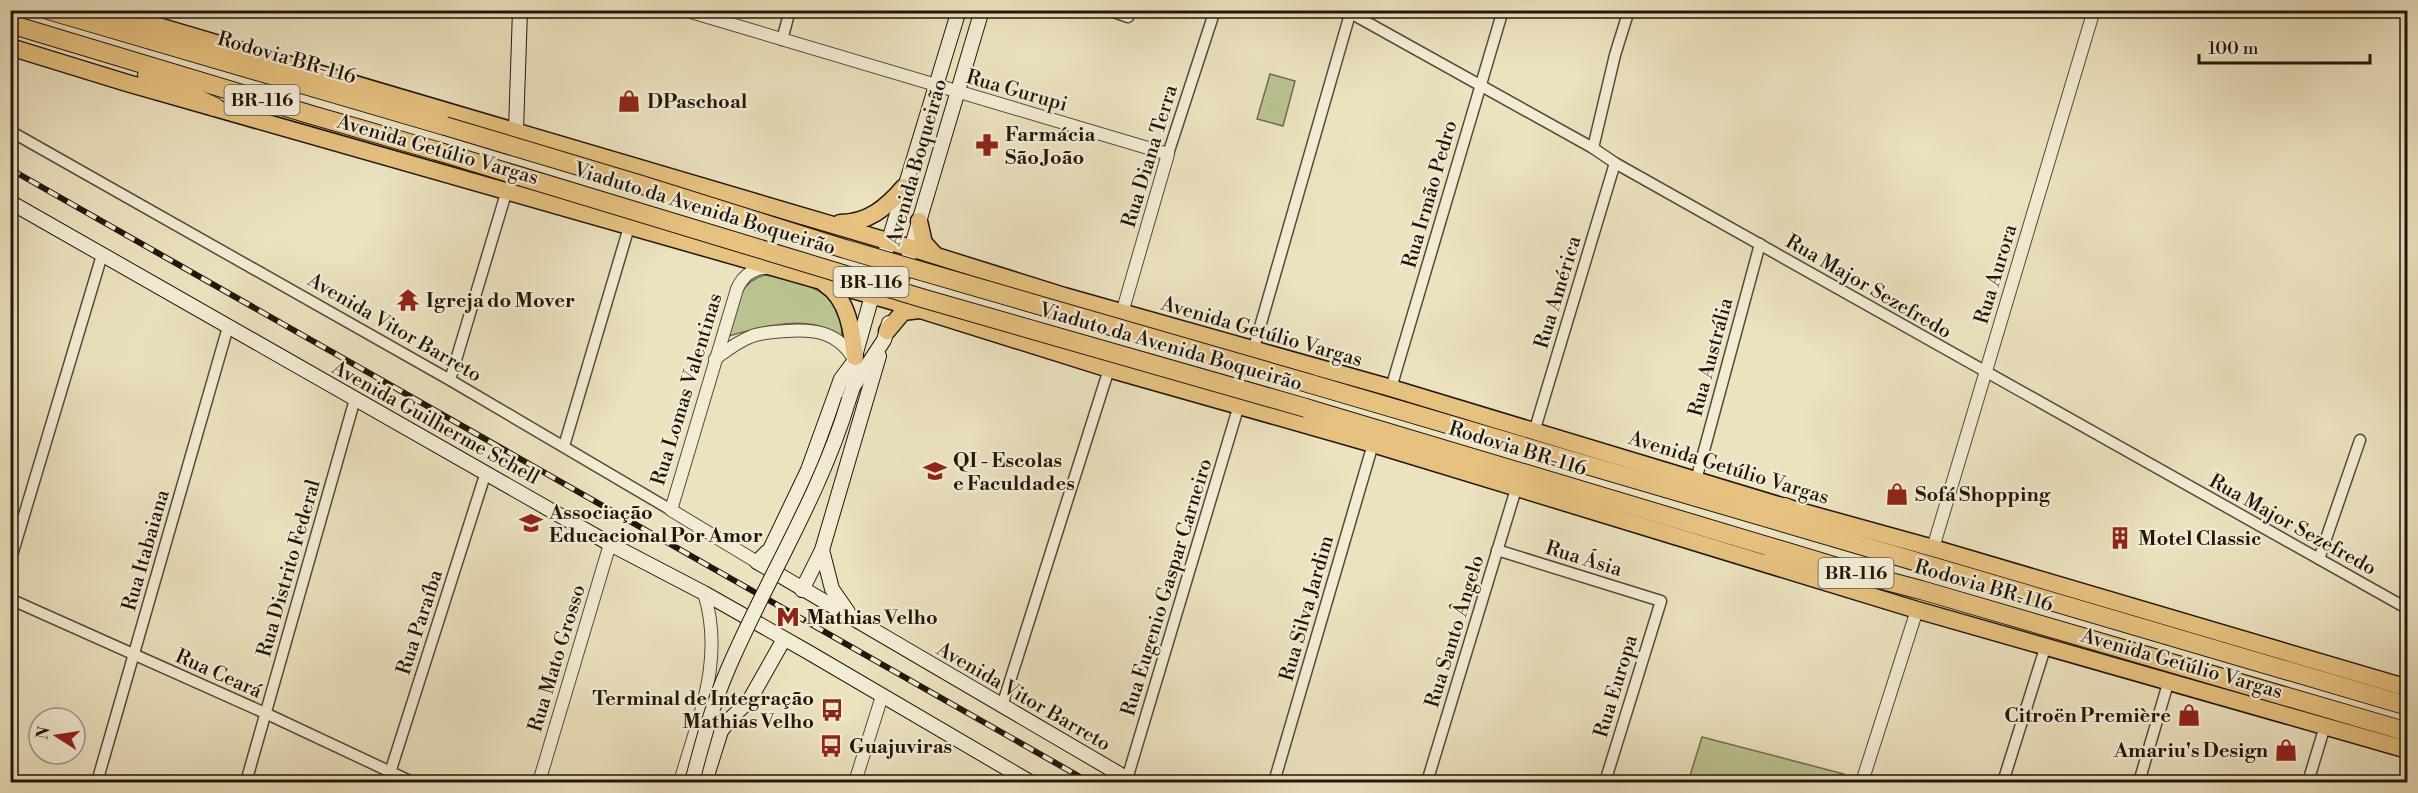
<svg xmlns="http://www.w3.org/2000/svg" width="2418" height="793" viewBox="0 0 2418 793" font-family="'Libre Bodoni',serif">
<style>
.green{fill:#bac390;stroke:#6e6c4e;stroke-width:1.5}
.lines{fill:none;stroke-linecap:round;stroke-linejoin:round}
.minor-casing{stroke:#544939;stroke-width:13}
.tertiary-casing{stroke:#544939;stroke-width:14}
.secondary-casing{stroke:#21160c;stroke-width:16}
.primary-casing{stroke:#21160c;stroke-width:19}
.motorway-casing{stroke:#21160c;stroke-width:20}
.minor{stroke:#f3ecd5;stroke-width:10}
.tertiary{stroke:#f3ecd5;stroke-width:12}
.secondary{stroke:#f3ecd5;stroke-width:14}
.primary{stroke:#e6c180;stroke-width:16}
.motorway{stroke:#e6c180;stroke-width:18}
.rail-casing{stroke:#21160c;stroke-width:6}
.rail{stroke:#f3ecd5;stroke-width:4;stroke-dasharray:11;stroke-linecap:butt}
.secondary-bridge-casing{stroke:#21160c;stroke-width:16;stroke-linecap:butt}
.motorway-bridge-casing{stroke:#21160c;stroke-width:20;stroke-linecap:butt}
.secondary-bridge{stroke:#f3ecd5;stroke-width:14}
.motorway-bridge{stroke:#e6c180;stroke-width:18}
.labels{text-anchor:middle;stroke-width:4.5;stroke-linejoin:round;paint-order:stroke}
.shield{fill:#f3ecd5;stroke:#605648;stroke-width:1.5}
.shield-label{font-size:18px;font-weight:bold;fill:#21160c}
.street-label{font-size:20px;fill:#21160c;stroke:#f3ecd5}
.poi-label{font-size:20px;font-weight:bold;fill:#21160c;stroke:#f3ecd5;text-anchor:start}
</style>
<rect width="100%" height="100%" fill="#ece2bf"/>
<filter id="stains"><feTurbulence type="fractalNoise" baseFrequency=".00333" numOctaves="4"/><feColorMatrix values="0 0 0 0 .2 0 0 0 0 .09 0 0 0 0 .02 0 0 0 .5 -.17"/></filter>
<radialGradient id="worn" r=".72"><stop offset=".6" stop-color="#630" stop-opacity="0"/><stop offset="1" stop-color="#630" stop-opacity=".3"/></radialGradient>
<g class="green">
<path d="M1270 74 1295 81 1283 126 1257 119Z"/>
<path d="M765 275C792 278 839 290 843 323 843 327 842 333 841 337 833 332 825 327 815 325 790 319 753 329 729 336 735 312 737 281 765 275Z"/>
<path d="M1702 737 1844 774 1842 782H1688Z"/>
</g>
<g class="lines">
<g class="minor-casing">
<g id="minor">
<path d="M1108 10 1128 17"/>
<path d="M1345 10 1593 148 1615 163 2408 609"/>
<path d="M782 40 790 10"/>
<path d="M10 131 450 380 671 510"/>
<path d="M1593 148 1615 55 1629 10"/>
<path d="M1168 154 1215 10"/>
<path d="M1253 351 1350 14"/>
<path d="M450 380 507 190"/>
<path d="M1391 388 1503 10"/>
<path d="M1534 432 1615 163"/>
<path d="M564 446 629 227"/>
<path d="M1696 480 1760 244"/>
<path d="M1497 550 1661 601 1605 782"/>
<path d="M2319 559 2360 440"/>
<path d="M10 562 102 255"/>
<path d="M10 599 265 713 412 782"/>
<path d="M1002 706 1109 369"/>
<path d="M1127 779 1239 405"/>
<path d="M97 782 228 327"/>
<path d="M246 782 355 399"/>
<path d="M387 782 486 472"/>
<path d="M1274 782 1373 444"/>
<path d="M1427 782 1516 489"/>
<path d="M2003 782 2046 645"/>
<path d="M2139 782 2169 680"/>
<path d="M2308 782 2325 726"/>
</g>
</g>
<g class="tertiary-casing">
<g id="tertiary">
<path d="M684 10 1168 154 1122 313"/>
<path d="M715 359C726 351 737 342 750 337 761 332 774 332 786 331 815 329 838 332 854 359"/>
<path d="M1933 548 2094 10"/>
<path d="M757 562 671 510 737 289C743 275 755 267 770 268"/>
<path d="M539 782 610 544"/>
<path d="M680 782C698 718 725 660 704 593"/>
<path d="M855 782 882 696"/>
<path d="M1862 782 1917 610"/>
</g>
</g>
<g class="secondary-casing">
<g id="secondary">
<path d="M516 130 520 10"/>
<path d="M10 202 610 544 704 593 808 652 1030 782"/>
<path d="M896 299 982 10"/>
<path d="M853 387 884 340 889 323"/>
<path d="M849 399 853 387V363L872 296 959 10"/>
<path d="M822 550 832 589 848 612"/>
<path d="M767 552 757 562 1133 782"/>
<path d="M765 560 808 470 841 379 853 363"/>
<path d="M802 590 822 550 879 356"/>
<path d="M705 782 721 731 731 718 749 701 784 639"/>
</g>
</g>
<g class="primary-casing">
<g id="primary">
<path d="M121 15 911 248 1064 296 1391 388 1785 507 1933 548 2408 688"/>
<path d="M10 47 127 83 895 302 1109 369 1373 444 1917 610 2408 750"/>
<path d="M919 221 924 243 935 255"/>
<path d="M840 223C868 223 886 208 904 187"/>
<path d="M825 284C848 299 852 331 855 357"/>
<path d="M887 331 903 312 919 310"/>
</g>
</g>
<g class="motorway-casing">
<g id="motorway">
<path d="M48 10 445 126"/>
<path d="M94 19 132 18"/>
<path d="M10 24 312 115 437 151"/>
<path d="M147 75 215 107"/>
<path d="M1311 384 2408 706"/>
<path d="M1306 408 1864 575 1921 590 2408 732"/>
<path d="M1785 507 1826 527"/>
<path d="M1767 563 1813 569"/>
</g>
</g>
<use href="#minor" class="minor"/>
<use href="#tertiary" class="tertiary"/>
<use href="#secondary" class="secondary"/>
<use href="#primary" class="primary"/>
<use href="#motorway" class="motorway"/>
<g class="rail-casing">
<path id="rail" d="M10 169 1089 782"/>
</g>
<use href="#rail" class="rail"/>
<g class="secondary-bridge-casing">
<path id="secondary-bridge" d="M692 782C702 744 712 706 728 669 767 578 821 494 849 399"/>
</g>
<g class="motorway-bridge-casing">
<g id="motorway-bridge">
<path d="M445 126 642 185 845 249 1311 384"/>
<path d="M437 151 925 299 1306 408"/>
</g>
</g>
<use href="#secondary-bridge" class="secondary-bridge"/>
<use href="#motorway-bridge" class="motorway-bridge"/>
</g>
<defs>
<g id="shop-bare" transform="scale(1.8)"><path d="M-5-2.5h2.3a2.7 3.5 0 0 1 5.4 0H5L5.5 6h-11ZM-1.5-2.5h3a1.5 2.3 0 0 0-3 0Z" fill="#8f2418" stroke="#f3ecd5" stroke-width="2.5" paint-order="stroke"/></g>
<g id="pharmacy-bare" transform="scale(1.8)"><path d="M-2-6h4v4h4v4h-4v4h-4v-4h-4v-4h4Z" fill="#8f2418" stroke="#f3ecd5" stroke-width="2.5" paint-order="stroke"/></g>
<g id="temple-bare" transform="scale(1.8)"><path d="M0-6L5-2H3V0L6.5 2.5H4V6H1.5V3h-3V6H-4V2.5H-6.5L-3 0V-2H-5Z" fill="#8f2418" stroke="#f3ecd5" stroke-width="2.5" paint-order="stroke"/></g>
<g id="school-bare" transform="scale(1.8)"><path d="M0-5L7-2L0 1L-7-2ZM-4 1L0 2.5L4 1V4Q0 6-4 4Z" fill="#8f2418" stroke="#f3ecd5" stroke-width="2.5" paint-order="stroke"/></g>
<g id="building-bare" transform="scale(1.8)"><path d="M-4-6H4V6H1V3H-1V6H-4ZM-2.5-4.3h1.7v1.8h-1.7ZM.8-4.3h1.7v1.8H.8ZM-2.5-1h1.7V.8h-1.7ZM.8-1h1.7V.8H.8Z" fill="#8f2418" stroke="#f3ecd5" stroke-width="2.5" paint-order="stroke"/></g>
<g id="metro-bare" transform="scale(1.8)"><path d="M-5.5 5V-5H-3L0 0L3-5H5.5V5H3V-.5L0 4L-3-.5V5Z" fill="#8f2418" stroke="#f3ecd5" stroke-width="2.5" paint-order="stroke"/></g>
<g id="bus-bare" transform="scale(1.8)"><path d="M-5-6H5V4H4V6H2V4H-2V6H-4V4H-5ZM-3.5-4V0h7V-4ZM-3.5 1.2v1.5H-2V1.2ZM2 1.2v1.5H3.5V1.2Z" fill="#8f2418" stroke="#f3ecd5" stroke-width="2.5" paint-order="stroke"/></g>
</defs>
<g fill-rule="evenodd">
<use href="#shop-bare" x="629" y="101"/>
<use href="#pharmacy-bare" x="987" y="145"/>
<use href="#temple-bare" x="408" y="300"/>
<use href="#school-bare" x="935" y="471"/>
<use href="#shop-bare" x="1897" y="494"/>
<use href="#school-bare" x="531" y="523"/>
<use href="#building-bare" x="2120" y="538"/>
<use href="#metro-bare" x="788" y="617"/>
<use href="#bus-bare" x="832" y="710"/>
<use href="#shop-bare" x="2189" y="715"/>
<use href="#bus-bare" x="831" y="746"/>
<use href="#shop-bare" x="2286" y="750"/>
</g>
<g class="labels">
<g class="shield">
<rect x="224.5" y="85" width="75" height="30" rx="4.5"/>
<rect x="833.5" y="267" width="75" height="30" rx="4.5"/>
<rect x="1818.5" y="558" width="75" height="30" rx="4.5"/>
</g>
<g class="shield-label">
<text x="262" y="106">BR-116</text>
<text x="871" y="288">BR-116</text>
<text x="1856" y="579">BR-116</text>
</g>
<g class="street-label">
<text transform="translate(287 57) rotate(16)" y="7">Rodovia BR-116</text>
<text transform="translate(1017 90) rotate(16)" y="7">Rua Gurupi</text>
<text transform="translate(438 149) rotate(16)" y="7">Avenida Getúlio Vargas</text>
<text transform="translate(1149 156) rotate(-73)" y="7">Rua Diana Terra</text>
<text transform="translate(916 162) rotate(-74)" y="7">Avenida Boqueirão</text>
<text transform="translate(1429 194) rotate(-74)" y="7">Rua Irmão Pedro</text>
<text transform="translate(705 208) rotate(17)" y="7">Viaduto da Avenida Boqueirão</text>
<text transform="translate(1995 274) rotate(-73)" y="7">Rua Aurora</text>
<text transform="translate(1869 286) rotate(30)" y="7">Rua Major Sezefredo</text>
<text transform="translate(1557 292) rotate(-73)" y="7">Rua América</text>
<text transform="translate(395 327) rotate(30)" y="7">Avenida Vitor Barreto</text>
<text transform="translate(1262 331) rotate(16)" y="7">Avenida Getúlio Vargas</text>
<text transform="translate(1171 346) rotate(16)" y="7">Viaduto da Avenida Boqueirão</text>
<text transform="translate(1710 357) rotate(-75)" y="7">Rua Austrália</text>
<text transform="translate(686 389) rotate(-73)" y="7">Rua Lomas Valentinas</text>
<text transform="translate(436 422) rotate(29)" y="7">Avenida Guilherme Schell</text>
<text transform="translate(1518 448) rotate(17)" y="7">Rodovia BR-116</text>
<text transform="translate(1729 467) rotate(17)" y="7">Avenida Getúlio Vargas</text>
<text transform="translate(2293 524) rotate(29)" y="7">Rua Major Sezefredo</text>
<text transform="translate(145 550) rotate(-74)" y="7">Rua Itabaiana</text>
<text transform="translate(1584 558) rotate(17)" y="7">Rua Ásia</text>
<text transform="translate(288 568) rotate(-74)" y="7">Rua Distrito Federal</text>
<text transform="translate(1984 585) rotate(16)" y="7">Rodovia BR-116</text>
<text transform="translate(1166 587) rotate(-73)" y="7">Rua Eugenio Gaspar Carneiro</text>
<text transform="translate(1306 608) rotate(-74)" y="7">Rua Silva Jardim</text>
<text transform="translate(419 622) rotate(-72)" y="7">Rua Paraíba</text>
<text transform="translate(1454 631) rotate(-73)" y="7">Rua Santo Ângelo</text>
<text transform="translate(556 658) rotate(-73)" y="7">Rua Mato Grosso</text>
<text transform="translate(2182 663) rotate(16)" y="7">Avenida Getúlio Vargas</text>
<text transform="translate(219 673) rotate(24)" y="7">Rua Ceará</text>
<text transform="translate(1615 686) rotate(-73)" y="7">Rua Europa</text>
<text transform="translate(1024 696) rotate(30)" y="7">Avenida Vitor Barreto</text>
</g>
<g class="poi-label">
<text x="647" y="108">DPaschoal</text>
<text x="1005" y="141">Farmácia<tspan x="1005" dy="23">São João</tspan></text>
<text x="426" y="307">Igreja do Mover</text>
<text x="953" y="467">QI - Escolas<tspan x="953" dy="23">e Faculdades</tspan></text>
<text x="1915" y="501">Sofá Shopping</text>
<text x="549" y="519">Associação<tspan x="549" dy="23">Educacional Por Amor</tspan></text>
<text x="2138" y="545">Motel Classic</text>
<text x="806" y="624">Mathias Velho</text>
<text x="814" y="705" text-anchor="end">Terminal de Integração<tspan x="814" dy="23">Mathias Velho</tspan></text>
<text x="2171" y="722" text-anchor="end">Citroën Première</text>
<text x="849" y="753">Guajuviras</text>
<text x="2268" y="757" text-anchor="end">Amariu's Design</text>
</g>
</g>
<rect width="2418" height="793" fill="none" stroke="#ece2bf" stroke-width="36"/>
<rect x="12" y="12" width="2394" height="769" fill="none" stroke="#21160c" stroke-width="3"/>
<rect x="18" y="18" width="2382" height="757" fill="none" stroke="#21160c" stroke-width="1.5"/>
<g transform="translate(57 736) rotate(282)"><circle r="28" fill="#f3ecd5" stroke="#9f9685" stroke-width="1.5"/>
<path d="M0-4.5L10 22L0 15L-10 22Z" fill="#8f2418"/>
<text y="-9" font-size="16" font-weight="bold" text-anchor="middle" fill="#21160c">N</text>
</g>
<path d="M2199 54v9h171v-9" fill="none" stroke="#21160c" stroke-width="3"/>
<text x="2208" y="54" font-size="18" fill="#21160c" stroke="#f3ecd5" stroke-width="4.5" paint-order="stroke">100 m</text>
<rect width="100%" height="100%" filter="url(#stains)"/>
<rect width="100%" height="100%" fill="url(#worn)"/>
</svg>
